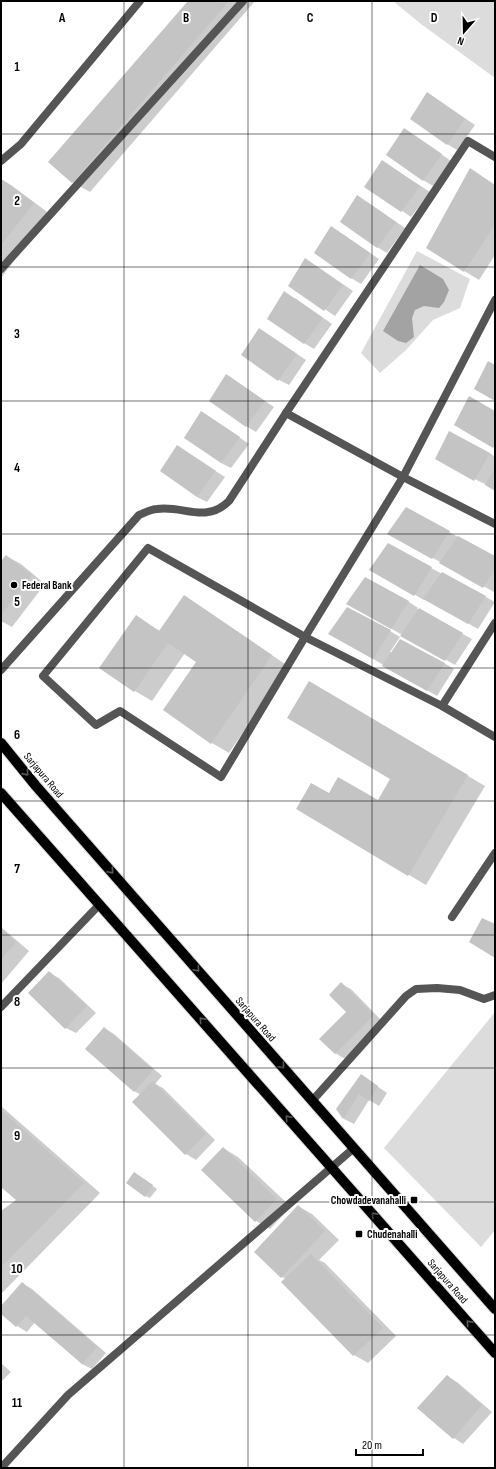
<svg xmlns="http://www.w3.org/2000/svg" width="496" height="1469" viewBox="0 0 496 1469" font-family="'Sofia Sans Condensed',sans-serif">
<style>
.green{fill:#dcdcdc}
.water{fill:#a3a3a3}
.shadow{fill:#0003}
.building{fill:#c4c4c4}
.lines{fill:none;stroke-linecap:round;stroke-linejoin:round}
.primary-casing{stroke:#dbdbdb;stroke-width:12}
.lane{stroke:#555;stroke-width:8}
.street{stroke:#555;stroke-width:8}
.primary{stroke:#000;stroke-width:10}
.oneway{stroke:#595959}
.grid{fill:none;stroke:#000;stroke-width:1;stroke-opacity:0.55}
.poi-dot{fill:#000;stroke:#fff;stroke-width:1.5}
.labels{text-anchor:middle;stroke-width:4;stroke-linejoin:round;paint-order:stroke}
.poi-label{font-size:11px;font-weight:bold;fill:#000;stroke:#fff;text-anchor:start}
.street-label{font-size:11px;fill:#000;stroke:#fff}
.grid-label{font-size:13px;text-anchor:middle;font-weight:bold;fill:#000;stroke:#fff;stroke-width:4;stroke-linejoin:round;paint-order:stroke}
</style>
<rect width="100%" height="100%" fill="#fff"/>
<g class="green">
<path d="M393 1H495V78L421 24Z"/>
<path d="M417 251 470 279 460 308 433 320 406 350 380 373 361 353Z"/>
<path d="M495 1012V1230L481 1247 384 1148Z"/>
</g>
<path class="water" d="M420 265 443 279 449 290 444 302 439 308 424 306 415 310 412 318 414 337 406 343 398 341 383 331Z"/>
<g class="shadow">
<path d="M189 1H255L90 192 72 182Z"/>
<path d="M428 93 475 125 457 150 447 144Z"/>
<path d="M414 135 451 161 433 186 423 180Z"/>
<path d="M382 161 430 192 411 217 366 186Z"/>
<path d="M470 170 495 185V255L479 280 427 248Z"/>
<path d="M1 179 11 185 50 214 1 278Z"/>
<path d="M367 202 405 228 387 253 377 247Z"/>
<path d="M341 233 379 259 361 284 351 278Z"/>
<path d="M315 265 353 291 335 316 289 285Z"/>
<path d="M295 298 332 324 314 349 304 343Z"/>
<path d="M269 335 306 360 289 385 279 380Z"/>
<path d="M227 375 274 407 256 432 246 426Z"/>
<path d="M202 412 249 444 231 468 221 463Z"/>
<path d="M177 446 225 477 207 502 197 497Z"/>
<path d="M490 453 495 457V489L446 465Z"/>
<path d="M449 532 495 557V590L494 592 388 533Z"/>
<path d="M388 545 495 602 478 629 425 599 424 600 371 570Z"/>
<path d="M6 556 21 564 45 584 12 627 1 621V563Z"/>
<path d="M365 579 409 602 418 608 417 609 472 639 455 665 348 604Z"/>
<path d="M184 597 201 607 288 666 229 753 212 743 198 662 185 653 152 701 135 691 136 617 160 631Z"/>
<path d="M390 631 400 637 390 652 392 653 444 663 454 669 437 696 330 634Z"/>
<path d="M309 682 485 786 426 885 297 809 330 794 378 802 392 779Z"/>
<path d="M1 927 29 951 1 984Z"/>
<path d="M49 973 59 978 96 1013 76 1033 66 1028Z"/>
<path d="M341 984 351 989 383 1022 345 1059 335 1053 348 1012Z"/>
<path d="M104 1028 114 1034 162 1076 155 1084 163 1088 215 1140 196 1160 186 1154 141 1095 134 1091Z"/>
<path d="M361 1075 387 1093 379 1106 369 1100 354 1124 344 1119 337 1109Z"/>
<path d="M1 1106 100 1193 1 1294V1211L17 1200 1 1185Z"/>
<path d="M223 1148 238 1157 291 1207 270 1229 256 1221Z"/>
<path d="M139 1176 157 1189 150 1198 145 1196Z"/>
<path d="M298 1206 312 1214 339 1240 319 1260 325 1263 396 1336 368 1363 354 1355 286 1279 282 1277Z"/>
<path d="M22 1283 32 1289 106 1353 92 1369 82 1364 35 1322 27 1332 17 1326 1 1312V1308Z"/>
<path d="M1 1363 11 1372 1 1382Z"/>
<path d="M447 1376 457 1382 492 1412 463 1444 454 1438Z"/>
</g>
<g class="building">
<path d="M188 1H229L72 183 48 162Z"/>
<path d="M427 92 465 119 447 145 410 119Z"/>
<path d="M404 128 442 154 423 181 386 155Z"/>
<path d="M382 160 420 186 401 212 364 187Z"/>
<path d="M470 168 495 185V224L464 272 426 248Z"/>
<path d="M1 179 34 203 1 245Z"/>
<path d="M357 195 396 222 377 248 340 222Z"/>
<path d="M331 226 370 253 351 279 314 253Z"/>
<path d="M305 258 343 285 324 311 288 286Z"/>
<path d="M284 291 323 318 304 344 267 319Z"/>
<path d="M259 328 297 354 278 381 241 355Z"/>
<path d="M488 361 495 365V401L474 389Z"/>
<path d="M226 374 265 401 246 427 209 401Z"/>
<path d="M469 396 495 411V445L493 448 454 425Z"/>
<path d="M201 411 240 437 221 463 184 438Z"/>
<path d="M449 431 490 453 474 481 435 459Z"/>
<path d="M177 445 216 471 197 497 160 471Z"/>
<path d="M495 467V491L485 485Z"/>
<path d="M406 507 450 531 432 559 387 534Z"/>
<path d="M458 536 495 556V569L483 588 439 563Z"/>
<path d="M388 543 432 567 414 596 369 570Z"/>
<path d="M6 555 32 575 1 615V561Z"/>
<path d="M442 572 486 596 468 624 423 599Z"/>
<path d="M365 577 409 601 391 629 346 604Z"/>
<path d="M184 595 272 655 211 744 163 710 196 662 168 643 134 692 99 668 136 615 159 631Z"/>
<path d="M347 607 391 630 373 659 328 634Z"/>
<path d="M419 608 463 633 445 661 400 636Z"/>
<path d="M400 639 445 663 427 691 382 666Z"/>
<path d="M309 681 468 775 408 876 296 809 311 783 329 793 338 777 378 800 390 779 287 718Z"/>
<path d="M482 918 495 924V958L469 942Z"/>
<path d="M1 929 16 942 1 960Z"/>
<path d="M49 971 87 1006 65 1029 28 993Z"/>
<path d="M341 982 374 1015 335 1054 319 1039 346 1012 329 995Z"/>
<path d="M104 1027 153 1070 134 1092 85 1049Z"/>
<path d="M361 1074 378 1086 369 1101 359 1094 343 1119 336 1109Z"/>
<path d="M153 1081 206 1134 185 1155 132 1102Z"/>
<path d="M1 1110 84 1183 1 1267V1211L16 1200 1 1187Z"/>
<path d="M223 1147 277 1199 255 1222 201 1170Z"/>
<path d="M134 1172 153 1185 145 1197 126 1183Z"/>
<path d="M298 1205 325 1231 281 1278 254 1252Z"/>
<path d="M311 1254 383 1328 353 1356 281 1282Z"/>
<path d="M22 1282 97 1347 82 1364 26 1316 16 1327 1 1314V1306Z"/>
<path d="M447 1375 482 1405 453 1439 417 1408Z"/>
</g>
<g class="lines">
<g class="primary-casing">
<g id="primary">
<path d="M1 743 36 786 495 1309"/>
<path d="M1 793 495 1353"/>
</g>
</g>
<g class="lane">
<path d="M495 300 403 477 305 637 442 706 495 737"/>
<path d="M286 413 403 477 495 524"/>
<path d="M148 548 305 637 221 777 120 711 96 725 43 676Z"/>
<path d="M1 670 139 515C144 513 151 509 157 509 183 505 206 524 229 501L286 413 468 141 495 157"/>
<path d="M442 706 495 623"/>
<path d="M452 917 495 853"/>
<path d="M1 1007 100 904"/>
</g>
<g class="street">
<path d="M1 161 21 144 140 1"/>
<path d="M1 269 243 1"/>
<path d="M312 1101 406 996 416 989 437 988 460 990 484 999 495 995"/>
<path d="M1 1468 68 1395 354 1148"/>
</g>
<use href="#primary" class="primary"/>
</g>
<defs><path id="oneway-chevron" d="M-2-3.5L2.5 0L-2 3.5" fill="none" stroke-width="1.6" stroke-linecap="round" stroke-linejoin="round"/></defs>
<g class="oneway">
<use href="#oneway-chevron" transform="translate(26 773) rotate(51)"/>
<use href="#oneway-chevron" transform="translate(111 871) rotate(49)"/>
<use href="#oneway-chevron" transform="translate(197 969) rotate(49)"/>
<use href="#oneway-chevron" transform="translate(202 1020) rotate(-131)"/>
<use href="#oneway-chevron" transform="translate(282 1066) rotate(49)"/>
<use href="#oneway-chevron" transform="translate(288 1118) rotate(-131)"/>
<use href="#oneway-chevron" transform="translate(374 1215) rotate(-131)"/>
<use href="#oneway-chevron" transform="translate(469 1323) rotate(-131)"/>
</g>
<path class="grid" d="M124 1V1468M248 1V1468M372 1V1468M1 134H495M1 267H495M1 401H495M1 534H495M1 668H495M1 801H495M1 935H495M1 1068H495M1 1202H495M1 1335H495"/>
<g class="poi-dot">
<circle cx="14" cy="585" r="4"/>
<rect x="410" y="1196" width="8" height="8" rx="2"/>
<rect x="355" y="1230" width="8" height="8" rx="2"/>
</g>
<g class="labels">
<g class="poi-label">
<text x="22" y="589">Federal Bank</text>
<text x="406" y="1204" text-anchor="end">Chowdadevanahalli</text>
<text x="367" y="1238">Chudenahalli</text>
</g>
<g class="street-label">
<text transform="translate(44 775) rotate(50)" y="4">Sarjapura Road</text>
<text transform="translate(256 1019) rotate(49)" y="4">Sarjapura Road</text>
<text transform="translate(448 1281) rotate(49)" y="4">Sarjapura Road</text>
</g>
</g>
<g class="grid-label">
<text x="62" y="22">A</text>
<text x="186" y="22">B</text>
<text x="310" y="22">C</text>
<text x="434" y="22">D</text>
<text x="17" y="71">1</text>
<text x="17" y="205">2</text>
<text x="17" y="338">3</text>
<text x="17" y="472">4</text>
<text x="17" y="606">5</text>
<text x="17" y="739">6</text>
<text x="17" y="873">7</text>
<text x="17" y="1006">8</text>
<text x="17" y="1140">9</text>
<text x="17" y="1273">10</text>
<text x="17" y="1407">11</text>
</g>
<rect width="496" height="1469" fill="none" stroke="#000000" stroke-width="4"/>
<g transform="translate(464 32) rotate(200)" stroke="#ffffff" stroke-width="3" paint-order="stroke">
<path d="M0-3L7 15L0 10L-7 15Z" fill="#000000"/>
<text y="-6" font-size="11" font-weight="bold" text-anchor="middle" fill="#000000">N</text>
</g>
<path d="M356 1449v6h67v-6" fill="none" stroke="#000000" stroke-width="2"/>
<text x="362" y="1449" font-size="12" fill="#000000" stroke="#ffffff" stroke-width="3" paint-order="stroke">20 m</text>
</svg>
